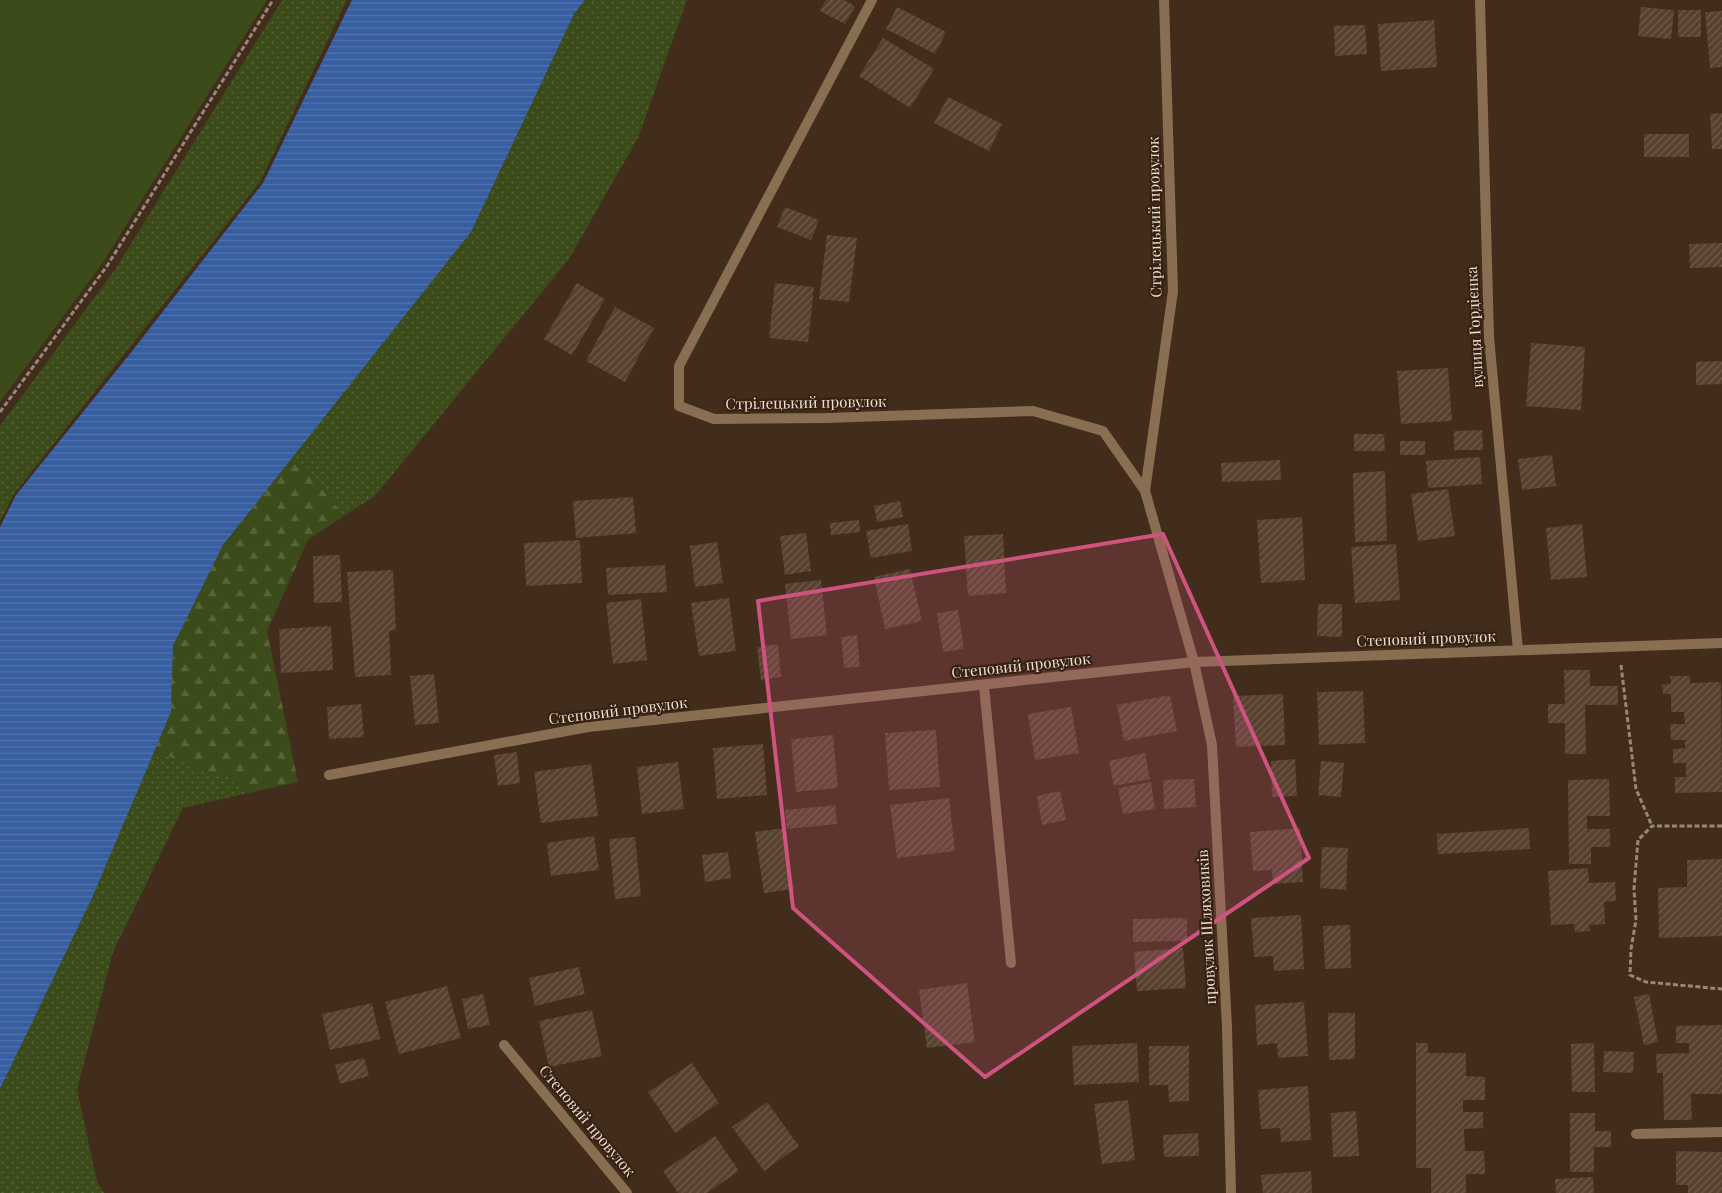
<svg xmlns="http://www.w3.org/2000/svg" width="1722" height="1193" viewBox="0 0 1722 1193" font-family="'Playfair Display',serif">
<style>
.grass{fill:url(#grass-dots)}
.forest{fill:url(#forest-firs)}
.garden{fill:#3b4b19}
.water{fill:url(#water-rules)}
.building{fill:url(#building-hatch)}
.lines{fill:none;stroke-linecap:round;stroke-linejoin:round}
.path{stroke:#998779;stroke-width:3;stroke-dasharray:5 2.5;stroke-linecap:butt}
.service{stroke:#886f52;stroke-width:10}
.minor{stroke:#886f52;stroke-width:10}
.marked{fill:#cf537f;fill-opacity:0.2;stroke:#cf537f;stroke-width:4;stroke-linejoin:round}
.labels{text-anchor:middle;stroke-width:4.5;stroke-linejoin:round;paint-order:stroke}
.street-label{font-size:15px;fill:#ecddd3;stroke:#372211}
</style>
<defs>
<pattern id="grass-dots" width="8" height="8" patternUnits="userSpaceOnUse" patternTransform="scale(1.25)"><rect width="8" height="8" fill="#3b4b19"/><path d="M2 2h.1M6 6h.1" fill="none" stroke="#58643a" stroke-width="1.8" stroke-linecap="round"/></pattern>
<pattern id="forest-firs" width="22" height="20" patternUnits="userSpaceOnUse" patternTransform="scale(1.25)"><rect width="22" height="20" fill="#3b4b19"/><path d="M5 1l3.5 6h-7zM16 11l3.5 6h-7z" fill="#58643a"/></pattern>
<pattern id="water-rules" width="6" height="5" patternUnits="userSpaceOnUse" patternTransform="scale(1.25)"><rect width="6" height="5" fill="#365ea0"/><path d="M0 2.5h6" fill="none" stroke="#5375ac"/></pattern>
<pattern id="building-hatch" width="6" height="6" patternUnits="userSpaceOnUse" patternTransform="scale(1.25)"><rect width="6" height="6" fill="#58402f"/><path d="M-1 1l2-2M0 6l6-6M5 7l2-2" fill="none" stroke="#705b4c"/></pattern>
</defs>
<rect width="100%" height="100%" fill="#422c1b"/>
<g class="grass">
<path d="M282 0H347L260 182 14 494 0 521V426L116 268Z"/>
<path d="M585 0H687L638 138 569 259 375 496 344 516 294 455 471 232 574 14Z"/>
<path d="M154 751 220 776 253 792 183 808 113 952 77 1090 97 1181 104 1193H0V1089L92 898Z"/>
</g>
<path class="forest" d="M294 455 344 516 308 540 267 631 298 782 253 792 220 776 154 751 171 712 173 646 223 545Z"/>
<path class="garden" d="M0 0H267L102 264 0 402Z"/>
<path class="water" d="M352 0H585L574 14 471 232 223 545 173 646 171 712 92 898 0 1089V527L16 495 129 355 263 183Z"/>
<g class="building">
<path d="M826 0H844L855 6 845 24 820 11Z"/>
<path d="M897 7 946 32 935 54 886 29Z"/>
<path d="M1641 7 1674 10 1671 39 1638 36Z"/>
<rect x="1678" y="10" width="23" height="27"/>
<path d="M1722 11V67L1710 68 1705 12Z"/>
<path d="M1434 20 1437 67 1381 71 1378 24Z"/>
<path d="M1365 25 1367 54 1335 56 1334 26Z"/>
<path d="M883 38 934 69 910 108 859 76Z"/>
<path d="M948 97 1002 124 989 151 934 123Z"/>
<path d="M1722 113V149H1712L1710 114Z"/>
<rect x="1644" y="134" width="45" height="23"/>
<path d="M785 207 819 220 811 240 777 227Z"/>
<path d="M827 235 857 238 849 302 819 299Z"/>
<path d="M1722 243V267L1690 268 1689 244Z"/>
<path d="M577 283 605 299 572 355 544 339Z"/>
<path d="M775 283 814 287 808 342 769 338Z"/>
<path d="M615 307 654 328 625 382 586 361Z"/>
<path d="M1531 343 1585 347 1581 410 1526 406Z"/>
<path d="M1722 361V384L1696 385V362Z"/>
<path d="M1448 368 1452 421 1401 424 1397 371Z"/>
<path d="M1482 430 1483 450H1454V431Z"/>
<path d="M1354 434H1384L1385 451H1354Z"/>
<rect x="1400" y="441" width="25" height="14"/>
<path d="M1552 455 1556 486 1522 490 1518 459Z"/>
<path d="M1480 457 1482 484 1428 488 1426 461Z"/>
<path d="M1280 460 1281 480 1222 482 1221 463Z"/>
<path d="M1385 471 1387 541 1355 542 1353 473Z"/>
<path d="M1448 489 1455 536 1418 541 1411 494Z"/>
<path d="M633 497 636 533 576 538 573 501Z"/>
<path d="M900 501 903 517 877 522 874 506Z"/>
<path d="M1302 517 1305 580 1261 583 1257 520Z"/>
<path d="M859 520 860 532 831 535 830 523Z"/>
<path d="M908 524 912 551 871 558 866 531Z"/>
<path d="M1582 524 1587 577 1551 580 1546 528Z"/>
<path d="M806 533 811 571 785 575 780 536Z"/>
<path d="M1003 534 1006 593 968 596 964 536Z"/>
<path d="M580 540 582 583 526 586 524 543Z"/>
<path d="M717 542 723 583 695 587 690 546Z"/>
<path d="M1396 544 1400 600 1355 603 1351 547Z"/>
<path d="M340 555 342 602 314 603 313 556Z"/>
<path d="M665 565 667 592 608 595 606 568Z"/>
<path d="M910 569 922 621 885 629 874 577Z"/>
<path d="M393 570 396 630 389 631 391 675 355 677 347 572Z"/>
<path d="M821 580 827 635 791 639 785 584Z"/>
<path d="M729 598 736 651 699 656 691 603Z"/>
<path d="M641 599 647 660 613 664 606 603Z"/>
<path d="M1318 604H1342V637L1317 636Z"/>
<path d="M958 610 964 649 943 652 937 613Z"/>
<path d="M331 626 333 670 281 673 279 629Z"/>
<path d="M857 635 860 667 844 668 841 637Z"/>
<path d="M778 644 781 677 761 680 757 647Z"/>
<path d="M1564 670H1590V686H1618V705H1585L1586 754H1565V723H1548V704H1565Z"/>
<path d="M434 674 439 723 415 725 410 676Z"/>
<path d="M1670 676H1690V683L1721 682 1722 792 1675 793V777H1686V763H1673V749L1685 748V740H1671L1670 724H1685L1684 712H1671V694H1663L1662 685 1671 684Z"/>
<path d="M1363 691 1365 743 1319 745 1317 692Z"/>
<path d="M1283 694 1285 745 1236 747 1233 696Z"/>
<path d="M1170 695 1177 731 1124 741 1117 705Z"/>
<path d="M361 704 364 737 329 739 327 707Z"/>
<path d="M1071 707 1079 753 1035 760 1028 714Z"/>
<path d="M936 730 940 787 889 790 885 733Z"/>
<path d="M833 735 838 788 796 792 791 739Z"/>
<path d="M763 744 767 795 717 799 713 748Z"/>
<path d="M517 752 520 783 498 786 494 755Z"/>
<path d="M1145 753 1150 779 1114 786 1109 761Z"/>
<path d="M1295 759 1297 796 1272 797 1271 761Z"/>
<path d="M1321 761 1344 763 1341 797 1318 795Z"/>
<path d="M678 762 684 809 642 814 637 767Z"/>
<path d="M591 764 598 816 541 823 534 772Z"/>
<path d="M1194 779 1196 807 1164 809 1163 780Z"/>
<path d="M1609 779 1610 816H1587V829H1610V847H1591V864H1569L1568 780Z"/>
<path d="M1151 782 1155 809 1123 814 1118 788Z"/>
<path d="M1060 791 1066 820 1042 825 1037 796Z"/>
<path d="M949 798 955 851 897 858 890 805Z"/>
<path d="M835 805 837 824 787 829 785 810Z"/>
<path d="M784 828 794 889 764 893 755 832Z"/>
<path d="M1300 828 1303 882 1273 884 1272 870 1253 871 1250 832Z"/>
<path d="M1529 828 1530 849 1438 854 1437 834Z"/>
<path d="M594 836 599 870 551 876 547 843Z"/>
<path d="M635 837 641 896 615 899 609 839Z"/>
<path d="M1322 847 1348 848 1346 890 1320 888Z"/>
<path d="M728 852 731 878 705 882 702 855Z"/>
<path d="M1722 859V936L1659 938 1658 888 1687 887V860Z"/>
<path d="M1588 868 1589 883 1615 882 1616 901 1604 902 1605 924 1589 925 1590 931 1575 932 1574 924 1551 925 1548 871Z"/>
<path d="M1301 915 1304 969 1274 971 1273 956 1254 957 1251 918Z"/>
<path d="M1187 918V941L1133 942V919Z"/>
<path d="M1350 925 1351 968 1325 969 1323 926Z"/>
<path d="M1183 948 1186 988 1137 991 1134 952Z"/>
<path d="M579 967 585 994 535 1006 529 978Z"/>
<path d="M967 983 975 1042 927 1048 919 990Z"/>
<path d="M447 986 461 1038 399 1054 385 1002Z"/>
<path d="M483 994 490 1025 468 1029 462 999Z"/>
<path d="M1649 994 1658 1042 1644 1045 1634 997Z"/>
<path d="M1304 1002 1308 1056 1278 1058 1277 1043 1257 1045 1255 1005Z"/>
<path d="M372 1003 380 1039 330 1050 322 1014Z"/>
<path d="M592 1010 602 1056 549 1067 539 1021Z"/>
<path d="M1328 1013H1355V1059L1329 1060Z"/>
<path d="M1722 1025V1094H1691L1692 1120H1664L1663 1073H1657L1656 1054 1689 1053V1043H1676V1026Z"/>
<path d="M1137 1043 1139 1082 1074 1085 1072 1046Z"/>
<path d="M1416 1043H1428V1053H1466V1076L1485 1077V1100H1463V1112H1483V1128L1464 1129 1465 1151H1484L1485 1174H1466V1193H1431V1168H1416Z"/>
<path d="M1594 1043 1595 1092H1572L1571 1044Z"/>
<path d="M1149 1046H1189V1101L1169 1102 1168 1085H1149Z"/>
<path d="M1604 1051 1634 1052 1633 1073 1603 1072Z"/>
<path d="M364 1058 369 1076 340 1084 335 1065Z"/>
<path d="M692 1063 719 1103 675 1133 648 1092Z"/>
<path d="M1308 1086 1311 1140 1281 1142 1280 1128 1261 1129 1258 1090Z"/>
<path d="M1128 1100 1135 1160 1102 1164 1094 1104Z"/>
<path d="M767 1102 799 1146 764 1171 732 1127Z"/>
<path d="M1356 1111 1359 1156 1333 1157 1331 1113Z"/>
<path d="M1570 1113H1595V1131H1611V1147H1594V1172H1570Z"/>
<path d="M1198 1133 1199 1156 1164 1157 1163 1135Z"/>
<path d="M715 1136 739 1171 707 1193H678L663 1171Z"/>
<path d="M1676 1151 1722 1152V1193H1688V1185H1676Z"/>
<path d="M1311 1171 1312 1193H1263L1261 1175Z"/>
<path d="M1593 1177 1594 1193H1556L1555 1179Z"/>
</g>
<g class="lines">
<g class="path">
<path d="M0 412 107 266 273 0"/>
<path d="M1621 665 1636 789 1652 826"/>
<path d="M1722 826H1652L1638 840 1634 889 1636 920 1631 949 1630 975 1646 982 1722 989"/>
</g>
<g class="service">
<path d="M984 686 1011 963"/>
<path d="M1636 1134 1722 1132"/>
</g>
<g class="minor">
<path d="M872 0 679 366V406L714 419 826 418 1033 411 1103 431 1145 491"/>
<path d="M1164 0 1173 291 1145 491 1194 662 1212 745 1227 1027 1231 1193"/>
<path d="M1480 0 1489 337 1518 650"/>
<path d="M329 775 588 727 1194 662 1722 643"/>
<path d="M504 1045 627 1193"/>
</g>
</g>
<path class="marked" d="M1163 534 1309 858 985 1077 793 908 758 601Z"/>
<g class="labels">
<g class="street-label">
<text transform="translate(1155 217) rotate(-91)" y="5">Стрілецький провулок</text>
<text transform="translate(1475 327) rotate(-93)" y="5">вулиця Гордієнка</text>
<text transform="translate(806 403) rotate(-1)" y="5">Стрілецький провулок</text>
<text transform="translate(1426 639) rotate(-2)" y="5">Степовий провулок</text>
<text transform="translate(1021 666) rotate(-6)" y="5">Степовий провулок</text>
<text transform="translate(618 711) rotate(-7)" y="5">Степовий провулок</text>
<text transform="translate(1207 927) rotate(-93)" y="5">провулок Шляховиків</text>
<text transform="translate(587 1121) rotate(50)" y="5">Степовий провулок</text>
</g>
</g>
</svg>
